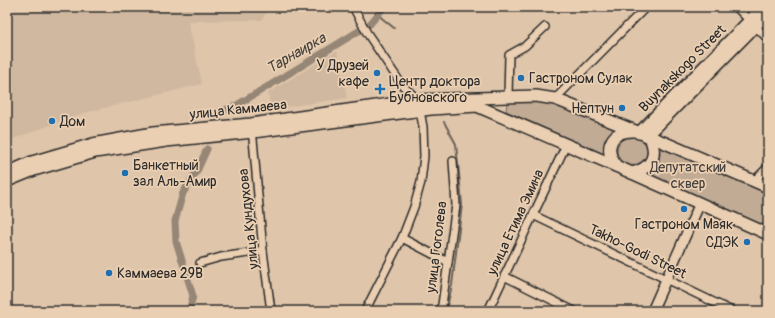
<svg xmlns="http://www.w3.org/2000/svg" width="775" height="318" viewBox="0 0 775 318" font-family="Pangolin,sans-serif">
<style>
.built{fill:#cfb89f}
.green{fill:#c1ab95;stroke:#766b60}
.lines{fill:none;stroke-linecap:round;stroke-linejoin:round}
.stream{stroke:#6b6258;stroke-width:2}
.canal{stroke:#958676;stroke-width:7}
.minor-casing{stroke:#2b2b2b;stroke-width:10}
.tertiary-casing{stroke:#2b2b2b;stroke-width:12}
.primary-casing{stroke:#2b2b2b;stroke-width:14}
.minor{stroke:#eacfb2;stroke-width:7}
.tertiary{stroke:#eacfb2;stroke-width:9}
.primary{stroke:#eacfb2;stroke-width:11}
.poi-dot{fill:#1f6fb2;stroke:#eacfb2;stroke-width:1.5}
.labels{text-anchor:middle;stroke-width:3.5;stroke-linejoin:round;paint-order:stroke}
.poi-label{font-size:14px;fill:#2b2b2b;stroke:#eacfb2;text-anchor:start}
.street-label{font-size:14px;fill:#2b2b2b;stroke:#eacfb2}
.park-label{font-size:14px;fill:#423e3b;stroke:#eacfb2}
.water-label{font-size:15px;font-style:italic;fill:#46423e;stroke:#eacfb2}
</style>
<rect width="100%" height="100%" fill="#dfc5aa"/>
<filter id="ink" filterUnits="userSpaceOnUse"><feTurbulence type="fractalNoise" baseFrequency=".025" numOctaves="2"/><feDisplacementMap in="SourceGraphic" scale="8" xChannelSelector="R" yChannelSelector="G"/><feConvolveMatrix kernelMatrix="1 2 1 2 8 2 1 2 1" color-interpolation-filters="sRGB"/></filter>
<g filter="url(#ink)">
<g class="built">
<path d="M7 7H269L262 20 188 21 202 84 84 113 7 141Z"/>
<path d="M337 51 347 98 271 109 268 93Z"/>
</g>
<g class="green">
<path d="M535 100 556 104 617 128C607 134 601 143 605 155L506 111 507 103Z"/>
<circle cx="632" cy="151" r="15"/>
<path d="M658 144 768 193V228L645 174C659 167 662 160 658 144Z"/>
</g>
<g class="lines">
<g class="stream">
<path d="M378 15 394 28"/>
<path d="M444 122 456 144 462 204 452 285 446 311"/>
</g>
<g class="canal">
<path d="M216 114 237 105 336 45 370 24 384 7"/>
<path d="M189 311 193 296 176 241 175 221 183 193 197 171 207 149"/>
</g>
<g class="minor-casing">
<g id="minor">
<path d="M353 7 367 33 402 85 418 100 423 127 424 156 421 182 414 207 402 238 365 311"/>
<path d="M736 7 768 39"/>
<path d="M508 96 509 55 525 46 545 27"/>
<path d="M555 99 646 7"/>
<path d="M252 128 263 251 271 311"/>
<path d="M754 181 768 167"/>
<path d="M533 215 732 311"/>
<path d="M402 238 448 262"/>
<path d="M200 263 221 257 263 251"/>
<path d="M504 276 574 311"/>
<path d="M439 311 442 305 456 205 453 161"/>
<path d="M488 311 566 145"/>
</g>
</g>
<g class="tertiary-casing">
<path id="tertiary" d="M652 311 700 203"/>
</g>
<g class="primary-casing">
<g id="primary">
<path d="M639 133 763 7"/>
<path d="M647 136 768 13"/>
<path d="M616 166C603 148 611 130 634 131"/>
<path d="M7 173 32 162 93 144 153 133 251 124 418 100 536 96 555 99 663 142 768 187"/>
<path d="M632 173C652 168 658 156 650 137"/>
<path d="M7 181 34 170 95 152 166 141 253 132 431 109 477 106 632 173 768 234"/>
</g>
</g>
<use href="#minor" class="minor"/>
<use href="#tertiary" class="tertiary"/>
<use href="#primary" class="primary"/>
</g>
</g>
<g class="poi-dot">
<circle cx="377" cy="73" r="4"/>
<circle cx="521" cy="78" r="4"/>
<path d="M378 83h4v4h4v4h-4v4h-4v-4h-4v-4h4z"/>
<circle cx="622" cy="108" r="4"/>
<circle cx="52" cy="121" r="4"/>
<circle cx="125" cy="173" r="4"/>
<circle cx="684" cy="209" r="4"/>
<circle cx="747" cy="242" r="4"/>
<circle cx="109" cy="273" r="4"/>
</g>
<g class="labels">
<g class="poi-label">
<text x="369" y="70" text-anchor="end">У Друзей<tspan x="369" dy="16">кафе</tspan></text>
<text x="529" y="83">Гастроном Сулак</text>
<text x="389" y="86">Центр доктора<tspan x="389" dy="16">Бубновского</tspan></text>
<text x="614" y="113" text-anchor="end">Нептун</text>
<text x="60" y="126">Дом</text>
<text x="133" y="170">Банкетный<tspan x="133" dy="16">зал Аль-Амир</tspan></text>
<text x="684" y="229" text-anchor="middle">Гастроном Маяк</text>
<text x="739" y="247" text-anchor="end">СДЭК</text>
<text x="117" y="278">Каммаева 29В</text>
</g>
<g class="street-label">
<text transform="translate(682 68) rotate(-45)" y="5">Buynakskogo Street</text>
<text transform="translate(238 109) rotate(-6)" y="5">улица Каммаева</text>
<text transform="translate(248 219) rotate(-96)" y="5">улица Кундухова</text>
<text transform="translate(515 222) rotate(-65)" y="5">улица Етима Эмина</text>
<text transform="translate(436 247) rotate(-83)" y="5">улица Гоголева</text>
<text transform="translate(638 251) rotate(26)" y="5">Takho-Godi Street</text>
</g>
<g class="park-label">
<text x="688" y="172">Депутатский<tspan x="688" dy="16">сквер</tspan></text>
</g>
<g class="water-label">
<text transform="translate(296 53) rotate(-30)" y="5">Тарнаирка</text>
</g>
</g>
<rect width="775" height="318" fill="none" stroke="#eacfb2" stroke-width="24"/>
<rect x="12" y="12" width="751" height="294" fill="none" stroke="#2b2b2b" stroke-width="1.5" filter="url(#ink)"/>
</svg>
